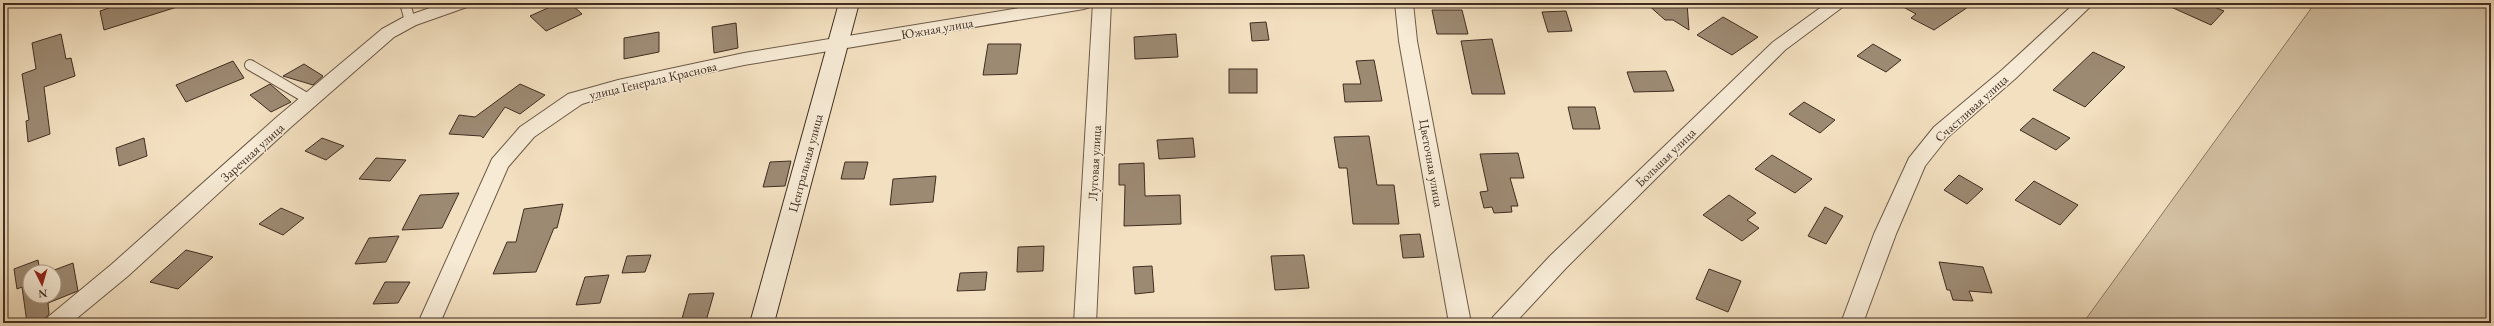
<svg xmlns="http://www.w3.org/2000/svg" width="2494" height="326" viewBox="0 0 2494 326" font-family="'EB Garamond',serif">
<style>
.green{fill:#d5c2a5;stroke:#8a7862}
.building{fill:#9d8a73;stroke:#402d20}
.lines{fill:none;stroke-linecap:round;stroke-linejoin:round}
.lane-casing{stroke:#6d5a48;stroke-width:12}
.street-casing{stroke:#6d5a48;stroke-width:2}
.secondary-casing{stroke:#402d20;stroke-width:2}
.lane{stroke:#f7ebd6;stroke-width:10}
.street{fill:#f7ebd6;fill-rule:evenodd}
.secondary{fill:#f7ebd6;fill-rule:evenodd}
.labels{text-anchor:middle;stroke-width:3;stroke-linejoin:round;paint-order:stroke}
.street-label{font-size:13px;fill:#402d20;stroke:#f7ebd6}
</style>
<rect width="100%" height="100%" fill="#f3e0c0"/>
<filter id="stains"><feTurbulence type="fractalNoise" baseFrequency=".005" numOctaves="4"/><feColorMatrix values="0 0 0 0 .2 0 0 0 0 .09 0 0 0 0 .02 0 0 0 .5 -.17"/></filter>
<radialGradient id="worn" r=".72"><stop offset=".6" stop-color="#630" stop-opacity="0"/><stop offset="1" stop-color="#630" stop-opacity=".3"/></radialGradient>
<path class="green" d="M2315 3H2491V323H2083Z"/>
<g class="building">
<path d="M124 3H177V7L104 30 100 11Z"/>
<path d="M559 3H570L582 14 546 31 530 16Z"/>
<path d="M1646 3H1687L1689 30 1673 20H1665Z"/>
<path d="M1896 3H1974L1934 30 1911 18 1916 14Z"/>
<path d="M2162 3H2205L2224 11 2211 25Z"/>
<path d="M1432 10H1462L1468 34H1437Z"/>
<path d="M1566 11 1572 31 1548 32 1542 12Z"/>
<path d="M1723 17 1758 37 1732 55 1697 35Z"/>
<path d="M1266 22 1269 40 1252 41 1250 23Z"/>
<path d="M736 23 738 48 714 53 712 27Z"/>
<path d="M659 32V52L624 59V38Z"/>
<path d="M61 34 66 59 71 58 75 76 44 87 50 134 28 142 26 121 29 120 22 74 36 69 32 43Z"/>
<path d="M1176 34 1178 57 1135 59 1134 37Z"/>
<path d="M1492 39 1505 94H1472L1461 41Z"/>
<path d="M988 44H1021L1017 74 983 75Z"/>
<path d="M1873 44 1901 60 1886 72 1857 56Z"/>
<path d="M2093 52 2125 67 2085 107 2053 90Z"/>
<path d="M1374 60 1382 101 1345 102 1343 84H1361L1356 61Z"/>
<path d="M233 61 244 78 186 102 176 85Z"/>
<path d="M304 64 323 76 313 85 283 76Z"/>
<rect x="1229" y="69" width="28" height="24"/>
<path d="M1666 71 1674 91 1634 92 1627 72Z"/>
<path d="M270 84 291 102 271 112 250 95Z"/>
<path d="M520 84 545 95 520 114 505 107 483 138 481 136 449 134 459 115 475 117Z"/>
<path d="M1804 102 1835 120 1820 133 1789 114Z"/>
<path d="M1568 107H1595L1600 129H1573Z"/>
<path d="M2033 118 2070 138 2056 150 2020 130Z"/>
<path d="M1369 136 1377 185H1394L1399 224H1353L1347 168H1339L1334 137Z"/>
<path d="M144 138 147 156 119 166 116 148Z"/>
<path d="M322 138 344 146 326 160 305 151Z"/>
<path d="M1193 138 1195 157 1159 159 1157 140Z"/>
<path d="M1518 153 1524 178H1510L1518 206H1511L1512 212 1494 213 1492 207 1484 208 1480 192 1488 191 1480 154Z"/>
<path d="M1772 155 1812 179 1795 193 1755 169Z"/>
<path d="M376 158 406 160 390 181 359 179Z"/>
<path d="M791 161 785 186 763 187 770 162Z"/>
<path d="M845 162H868L864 179H841Z"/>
<path d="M1144 163 1145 196 1180 195 1181 224 1124 226 1125 185H1119V164Z"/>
<path d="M1959 175 1983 189 1967 204 1944 190Z"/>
<path d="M936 176 933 202 890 205 893 179Z"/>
<path d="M2034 181 2078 205 2060 225 2015 200Z"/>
<path d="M459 193 442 228 402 230 420 195Z"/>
<path d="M1729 195 1756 213 1747 220 1759 228 1742 241 1703 215Z"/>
<path d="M563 204 557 228H554L536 272 493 274 507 242H516L524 209Z"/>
<path d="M1825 207 1843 216 1826 244 1808 236Z"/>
<path d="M281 208 304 218 283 235 259 224Z"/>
<path d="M1420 234 1424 257 1403 258 1400 235Z"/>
<path d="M399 236 386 262 355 264 369 238Z"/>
<path d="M1044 246 1043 271 1017 272 1018 247Z"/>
<path d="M186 250 213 257 178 289 150 282Z"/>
<path d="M651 255 645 272 622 273 627 256Z"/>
<path d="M1304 255 1309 288 1275 290 1271 256Z"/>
<path d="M38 260 40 272H30V296H54V272H49L73 263 78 291 48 303 49 314 46 318 27 323 22 287 17 289 14 269Z"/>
<path d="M1939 262 1983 267 1992 293 1969 291 1973 301 1953 300 1950 290H1947Z"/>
<path d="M1152 266 1154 292 1135 294 1133 267Z"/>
<path d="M1709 269 1741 281 1728 312 1696 299Z"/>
<path d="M987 272 985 290 957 291 960 273Z"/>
<path d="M609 275 600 303 576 305 585 277Z"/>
<path d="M385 282H410L398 303 373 304Z"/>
<path d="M714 293 706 321 681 322 689 294Z"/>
</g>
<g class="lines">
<g class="lane-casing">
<g id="lane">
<path d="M405 3 410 21"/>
<path d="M250 65 310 100"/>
</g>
</g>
<g class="street-casing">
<g id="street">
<path d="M444 3H470L467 7 416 25 394 37 291 127 128 276 71 323H45L48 317 112 264 277 117 382 29 404 17Z"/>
<path d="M1050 3H1093L1090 7 1084 9 744 65 620 92 582 104 534 137 508 167 440 323H418L492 159 520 127 568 94 618 80 744 53Z"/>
<path d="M1093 3H1111L1096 323H1074Z"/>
<path d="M1395 3H1413L1417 41 1471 323H1449L1399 41Z"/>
<path d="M1827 3H1848L1785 50 1566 268 1515 323H1490L1493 317 1550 256 1773 42Z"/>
<path d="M2075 3H2094L2016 78 1948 137 1925 166 1896 234 1863 323H1841L1874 234 1909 158 1934 127 2002 70Z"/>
</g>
</g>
<g class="secondary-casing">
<path id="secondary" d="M839 3H859L774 323H750Z"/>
</g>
<use href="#lane" class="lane"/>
<use href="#street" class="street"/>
<use href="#secondary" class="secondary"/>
</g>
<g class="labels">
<g class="street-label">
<text transform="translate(937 28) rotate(-10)" y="5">Южная улица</text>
<text transform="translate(653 80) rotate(-13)" y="5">улица Генерала Краснова</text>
<text transform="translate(1971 108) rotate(-42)" y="5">Счастливая улица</text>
<text transform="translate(252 152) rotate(-42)" y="5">Заречная улица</text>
<text transform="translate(1665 157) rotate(-44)" y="5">Большая улица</text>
<text transform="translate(805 163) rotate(-75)" y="5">Центральная улица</text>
<text transform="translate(1094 163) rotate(-87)" y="5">Луговая улица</text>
<text transform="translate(1432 163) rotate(80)" y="5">Цветочная улица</text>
</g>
</g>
<rect width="2494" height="326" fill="none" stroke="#f3e0c0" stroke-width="16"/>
<rect x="4" y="4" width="2486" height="318" fill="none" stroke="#402d20" stroke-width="2"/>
<rect x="8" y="8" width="2478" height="310" fill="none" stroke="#402d20"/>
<g transform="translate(42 284) rotate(175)"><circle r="19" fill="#f7ebd6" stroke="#ae9f8d"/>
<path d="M0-3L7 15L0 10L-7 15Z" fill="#8f2418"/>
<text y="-6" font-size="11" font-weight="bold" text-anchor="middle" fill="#402d20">N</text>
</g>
<rect width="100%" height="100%" filter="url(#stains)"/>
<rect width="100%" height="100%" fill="url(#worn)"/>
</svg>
